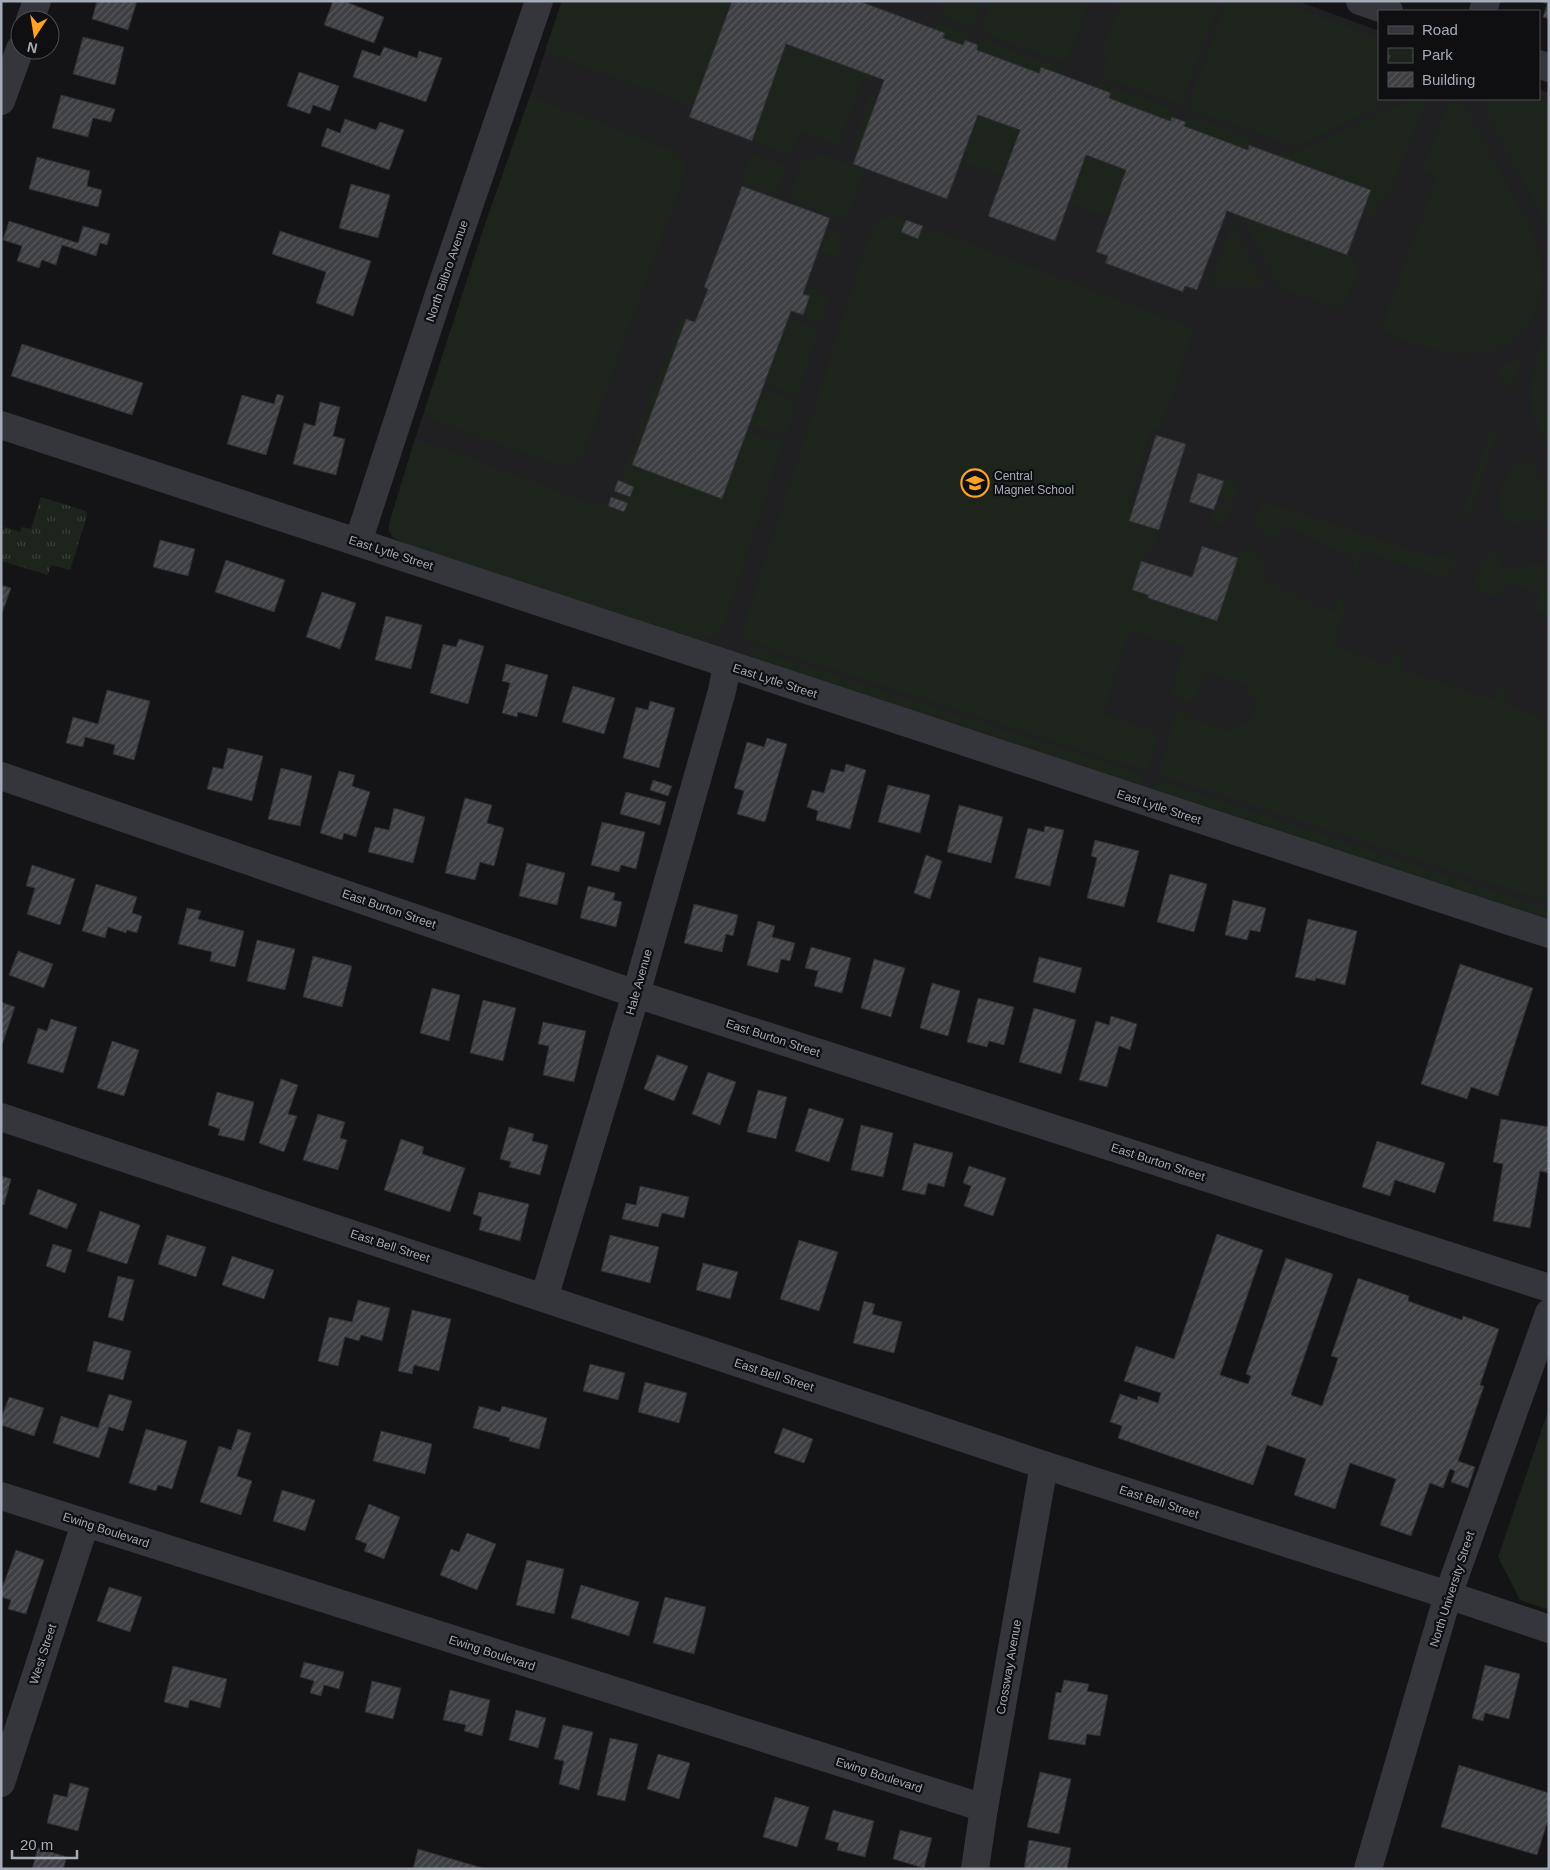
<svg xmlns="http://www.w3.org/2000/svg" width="1550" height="1870" viewBox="0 0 1550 1870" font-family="Helvetica,sans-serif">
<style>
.built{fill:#202023}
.green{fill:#1c241c}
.park{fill:url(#park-tufts)}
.building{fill:url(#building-hatch);stroke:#2e2e32}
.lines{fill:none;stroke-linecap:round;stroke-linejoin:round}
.minor{stroke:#35363b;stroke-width:28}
.labels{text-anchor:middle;stroke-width:4.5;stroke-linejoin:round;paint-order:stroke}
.street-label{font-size:12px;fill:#a5acb7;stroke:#0f0f11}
.poi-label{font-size:12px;fill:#a5acb7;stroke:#0f0f11;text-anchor:start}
</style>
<defs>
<pattern id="park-tufts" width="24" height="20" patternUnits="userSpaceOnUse" patternTransform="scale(1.25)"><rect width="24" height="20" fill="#1c241c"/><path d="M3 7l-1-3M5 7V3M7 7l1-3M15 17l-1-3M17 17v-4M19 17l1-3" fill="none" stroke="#3a413b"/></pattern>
<pattern id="building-hatch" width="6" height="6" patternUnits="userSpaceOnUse" patternTransform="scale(1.25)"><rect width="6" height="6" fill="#3e3f43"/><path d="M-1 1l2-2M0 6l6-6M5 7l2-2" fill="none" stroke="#57585c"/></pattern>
</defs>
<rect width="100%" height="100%" fill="#141416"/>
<path class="built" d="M562 1H1298L1379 31V99H1539V89L1549 93V919L409 545 393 538 389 531V524L414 442Z"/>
<g class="green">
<path d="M562 1H732L693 106 555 56 552 52 546 48Z"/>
<path d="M945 1H983L973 28 939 16Z"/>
<path d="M992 1H1089L1066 63 980 32Z"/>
<path d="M1121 1H1219L1180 105 1100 76 1108 55 1102 53Z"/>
<path d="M1227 1H1279L1379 38V99H1396L1303 144 1293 146 1187 108Z"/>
<path d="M937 22 969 34 967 41 965 40 963 45 943 38 945 33 935 29Z"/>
<path d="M979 38 1062 68 1060 74 1041 67 1039 73 977 50Z"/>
<path d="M786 44 874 77 872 83 862 80 838 145 799 131 791 155 752 141Z"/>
<path d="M1099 82 1177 111 1174 118 1172 117 1170 121 1109 98 1111 93 1097 88Z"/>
<path d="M870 95 878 98 858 152 851 150Z"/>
<path d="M530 96 672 150 684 163 685 174 585 449C578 462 569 466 554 464L445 424 434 420 424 412 485 224Z"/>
<path d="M1539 97 1549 101V241L1541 215 1489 118 1485 99H1539Z"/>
<path d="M1410 99H1426L1389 196H1383L1374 218 1363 214 1371 190 1280 156 1283 150 1291 151 1304 149Z"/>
<path d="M1450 102 1460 105 1467 110C1480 134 1493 159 1506 184 1513 198 1524 212 1530 227 1545 265 1550 312 1514 338 1505 344 1498 349 1487 352 1459 358 1404 345 1381 328L1437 176 1423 170 1446 108 1445 106Z"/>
<path d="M1187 114 1253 139 1251 146 1249 145 1248 150 1184 126Z"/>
<path d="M978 115 1020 130 1002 176 961 161Z"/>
<path d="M821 153 864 169 846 220 788 199 802 163Z"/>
<path d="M752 154 787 167 776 195 742 182Z"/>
<path d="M1086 155 1126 170 1109 217 1068 204Z"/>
<path d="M1241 216 1357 260V281L1341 303 1335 308 1279 287Z"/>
<path d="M887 217H896L906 221 901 232 918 239 923 226 1188 326 1192 332 1190 339 1176 385 1158 431 1152 429 1129 504 1134 506 1129 521 1159 530C1156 549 1149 546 1141 562 1137 570 1135 581 1132 590L1148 595V598L1217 621 1238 558H1240L1243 548 1248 547 1264 559 1265 567 1260 578 1332 613 1338 600 1341 599C1348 610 1337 633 1333 645L1392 666 1397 651 1400 650 1404 655 1400 668 1402 669 1494 700 1499 688 1503 686 1507 689 1505 704 1549 720V902L1161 776 1159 771 1176 712 1191 715 1190 718 1234 732 1237 722 1249 726 1257 699 1247 695 1249 685 1205 671 1194 703 1170 695 1184 647 1129 630 1103 714 1157 731V741L1148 770 1146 771 779 652C769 647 752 642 744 637L745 625 751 604 868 240C872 230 876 221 887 217Z"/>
<path d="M1233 223 1265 286H1219L1210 283Z"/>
<path d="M826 229 844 235 837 257 819 250Z"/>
<path d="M806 285 829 297 820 323 790 313 791 311 803 315 810 296 803 294Z"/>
<path d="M682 318 686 319 640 443 635 440 637 433 679 320Z"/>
<path d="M788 319 818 329 798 396 764 383Z"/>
<path d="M1549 321V447C1517 401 1533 369 1549 321Z"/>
<path d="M1519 358 1520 366 1511 391 1499 375V368Z"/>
<path d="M763 388 796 400 786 435 767 431 749 425Z"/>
<path d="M1491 425 1497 431 1470 516 1461 518Z"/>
<path d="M747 431 765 438 783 440 727 618C720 634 710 643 691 637L409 545C398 540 389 537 389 524L414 442 422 441 457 453 591 504 601 505 607 502 608 506 624 512 628 503 613 497 615 491 630 497 634 487 619 481 631 453H636L632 466 722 498Z"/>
<path d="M1518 457 1529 463 1549 485V520L1512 524C1492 509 1498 490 1510 471 1513 466 1517 463 1518 457Z"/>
<path d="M1222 479 1235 483 1238 490 1224 525 1210 519 1216 505 1226 508 1229 500 1219 495 1224 481 1221 480Z"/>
<path d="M1265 502 1415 552 1437 557 1450 554 1456 562C1453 572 1452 575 1442 578L1364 551 1356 574 1352 579V573L1356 559 1285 526 1277 540H1276C1259 532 1246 518 1265 502Z"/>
<path d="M1494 550 1498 554 1501 569 1549 562V616L1535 611 1540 593 1507 582 1501 595C1496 598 1492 596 1486 594 1462 585 1483 561 1494 550Z"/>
<path d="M746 644 757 647 775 656 1144 775 1140 784 759 660 753 656Z"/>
<path d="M1157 780 1549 909V919L1154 789Z"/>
<path d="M1549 1408V1610L1520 1600 1498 1557Z"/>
</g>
<path class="park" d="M41 497 86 511 87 516 70 570 51 565 48 575 1 561V536L4 527 20 532 22 527 31 529Z"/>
<g class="building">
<path d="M97 1H137L128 30 92 19Z"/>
<path d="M333 1H344L384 17 374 43 324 25Z"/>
<path d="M732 1H859L945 33 943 38 963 45 965 40 978 45 977 50 1039 73 1041 67 1111 93 1109 98 1170 121 1172 117 1186 122 1184 126 1248 150 1249 145 1371 190 1347 255 1227 211 1197 290 1185 286 1183 292 1105 263 1108 256 1096 252 1126 170 1086 155 1055 241 988 216 1020 130 978 115 947 199 853 164 884 80 786 44 752 141 689 117Z"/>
<path d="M1539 1H1549V19L1543 17 1547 4Z"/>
<path d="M83 37 124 47 115 85 73 74Z"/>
<path d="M384 47 417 58 419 51 442 58 426 102 353 77 362 50 380 56Z"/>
<path d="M299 72 339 86 330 111 313 105 310 114 287 106Z"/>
<path d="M61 95 115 109 111 122 93 118 88 137 52 128Z"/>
<path d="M345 119 376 130 380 122 404 130 389 170 321 146 327 128 340 133Z"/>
<path d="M37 157 90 171 87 186 102 190 98 207 29 189Z"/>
<path d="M351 184 390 195 378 238 339 228Z"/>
<path d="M742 186 830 218 803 294 810 296 803 315 791 311 722 499 632 465 686 319 695 322 708 289 704 287Z"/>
<path d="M906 220 923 226 918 239 901 232Z"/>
<path d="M9 221 78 243 83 226 110 234 107 245 100 243 96 256 62 245 56 265 42 260 39 268 17 261 22 246 3 240Z"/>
<path d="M280 231 371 261 353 316 316 303 326 272 272 254Z"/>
<path d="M22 344 143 383 132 415 11 376Z"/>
<path d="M277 394 284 396 266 455 227 444 242 395 274 404Z"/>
<path d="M320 402 340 407 333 436 345 439 336 475 293 464 304 423 315 426Z"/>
<path d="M1156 435 1186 444 1159 530 1129 521Z"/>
<path d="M1198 473 1224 481 1214 510 1189 502Z"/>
<path d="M618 480 634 487 630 497 614 491Z"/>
<path d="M611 497 628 503 624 512 608 506Z"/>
<path d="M160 540 195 549 188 576 153 567Z"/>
<path d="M1202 546 1238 558 1217 621 1148 598V595L1132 590 1141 561 1192 577Z"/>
<path d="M226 560 285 580 274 612 215 592Z"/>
<path d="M1 585 11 588 1 616Z"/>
<path d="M322 592 356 603 340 649 306 637Z"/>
<path d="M386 616 422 625 411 669 375 660Z"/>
<path d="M459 639 484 646 468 704 430 693 443 644 456 647Z"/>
<path d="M506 664 548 675 537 717 518 712 517 717 502 713 510 683 502 681Z"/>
<path d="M573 686 615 698 604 734 562 722Z"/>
<path d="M107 690 150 701 134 760 113 754 115 745 85 737 83 747 66 743 73 717 98 724Z"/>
<path d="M650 701 675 708 659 768 623 758 636 707 648 710Z"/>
<path d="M767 738 787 744 765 822 737 814 744 791 734 788 747 742 764 747Z"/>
<path d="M228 748 263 756 252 801 207 789 213 767 223 769Z"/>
<path d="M846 764 866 770 850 829 816 820 818 811 807 807 812 790 824 793 831 769 844 772Z"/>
<path d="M281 768 312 776 300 826 268 819Z"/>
<path d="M339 771 355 775 352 786 370 792 356 837 344 833 342 840 320 833Z"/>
<path d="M653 780 672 786 668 796 650 790Z"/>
<path d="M888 785 930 795 920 833 878 822Z"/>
<path d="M626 792 666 802 660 825 620 814Z"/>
<path d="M465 798 492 805 487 823 504 828 494 866 480 862 475 880 445 873Z"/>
<path d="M959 805 1003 817 991 863 947 852Z"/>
<path d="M394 808 425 817 413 863 368 852 375 827 389 830Z"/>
<path d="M602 822 645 832 636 869 621 865 619 872 591 865Z"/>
<path d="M1045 826 1064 830 1050 886 1015 878 1028 828 1044 832Z"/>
<path d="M1095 840 1139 851 1124 907 1087 898 1097 858 1091 856Z"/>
<path d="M926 855 942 861 930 899 914 893Z"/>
<path d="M527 863 565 873 557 905 519 896Z"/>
<path d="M32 865 75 879 60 925 27 914 35 888 26 886Z"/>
<path d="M1170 874 1207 884 1194 932 1157 922Z"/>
<path d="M96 884 137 897 132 913 142 916 137 933 127 930 126 933 108 927 105 938 82 931Z"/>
<path d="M588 886 615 893 613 900 622 902 616 927 580 918Z"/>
<path d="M1233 900 1266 908 1260 932 1250 930 1247 940 1225 935Z"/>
<path d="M694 904 738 915 733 936 726 934 722 952 684 943Z"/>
<path d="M187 908 201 911 198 919 244 931 235 967 210 961 212 952 178 944Z"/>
<path d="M1308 919 1357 931 1345 985 1316 978 1315 981 1295 977Z"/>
<path d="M758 921 775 926 772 937 795 943 790 961 781 959 778 973 747 965Z"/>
<path d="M257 940 295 949 285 990 247 981Z"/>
<path d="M811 947 851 958 842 993 814 986 818 971 805 968Z"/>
<path d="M18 951 53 964 44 988 9 975Z"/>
<path d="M313 956 352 966 342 1007 303 997Z"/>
<path d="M1039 957 1082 968 1075 993 1033 982Z"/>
<path d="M874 959 905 968 891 1017 861 1008Z"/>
<path d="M1460 964 1533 988 1498 1096 1471 1087 1467 1099 1421 1084Z"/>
<path d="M932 983 960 991 948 1036 920 1028Z"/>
<path d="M432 988 460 995 449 1041 420 1033Z"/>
<path d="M978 998 1014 1007 1004 1045 989 1041 987 1047 967 1042Z"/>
<path d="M483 1000 516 1008 503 1061 470 1053Z"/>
<path d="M1 1002 15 1007 2 1045H1Z"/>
<path d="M1034 1008 1076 1020 1061 1074 1019 1062Z"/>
<path d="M1111 1016 1137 1024 1130 1050 1119 1046 1107 1087 1079 1080 1096 1021 1109 1025Z"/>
<path d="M51 1019 77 1027 63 1073 27 1063 38 1028 47 1031Z"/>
<path d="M543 1022 586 1031 574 1082 543 1075 549 1046 538 1044Z"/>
<path d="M112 1041 139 1050 124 1096 97 1088Z"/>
<path d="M657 1055 688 1066 674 1101 644 1089Z"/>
<path d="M708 1072 736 1082 720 1125 692 1114Z"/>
<path d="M281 1079 298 1085 288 1114 297 1116 284 1152 259 1143Z"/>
<path d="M758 1090 787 1097 776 1139 747 1132Z"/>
<path d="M217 1092 254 1102 244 1141 218 1135 220 1129 208 1125Z"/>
<path d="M809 1108 844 1119 829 1162 795 1151Z"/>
<path d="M318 1114 345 1122 340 1138 347 1140 338 1170 303 1160Z"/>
<path d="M1501 1119 1549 1127V1173L1540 1171 1530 1228 1493 1221 1503 1164 1493 1162Z"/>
<path d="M861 1125 893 1133 883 1177 851 1170Z"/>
<path d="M509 1127 534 1134 532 1141 548 1145 540 1175 509 1167 511 1162 500 1159Z"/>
<path d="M401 1139 424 1147 422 1154 465 1168 450 1212 384 1190Z"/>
<path d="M1377 1141 1445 1163 1435 1193 1395 1180 1390 1196 1362 1187Z"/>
<path d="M914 1143 953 1153 944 1187 928 1183 925 1195 902 1190Z"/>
<path d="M969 1166 1006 1178 993 1216 964 1206 971 1186 963 1183Z"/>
<path d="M1 1176 11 1179 4 1205 1 1204Z"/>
<path d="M640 1186 689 1197 684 1218 662 1213 658 1227 622 1219 626 1203 636 1205Z"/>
<path d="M38 1189 77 1204 67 1229 29 1214Z"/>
<path d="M479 1192 529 1204 520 1241 479 1230 482 1217 473 1214Z"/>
<path d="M100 1211 140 1225 127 1264 87 1251Z"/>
<path d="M1217 1234 1263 1250 1220 1375 1248 1384 1251 1376 1246 1374 1286 1258 1333 1274 1291 1395 1322 1406 1338 1358 1331 1356 1358 1278 1409 1296 1408 1301 1462 1320 1463 1316 1499 1329 1480 1385 1484 1386 1458 1461 1475 1467 1468 1488 1451 1482 1455 1471 1450 1469 1443 1488 1430 1483 1411 1536 1380 1525 1396 1479 1350 1463 1335 1509 1294 1495 1306 1459 1267 1445 1253 1485 1118 1438 1122 1426 1110 1422 1120 1394 1137 1400 1138 1396 1158 1403 1161 1393 1124 1381 1136 1346 1174 1359Z"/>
<path d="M167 1235 206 1247 196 1277 158 1264Z"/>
<path d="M610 1235 659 1247 650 1283 601 1271Z"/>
<path d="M799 1240 838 1252 819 1311 780 1299Z"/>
<path d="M53 1244 72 1250 65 1273 46 1266Z"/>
<path d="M232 1256 274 1270 264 1299 222 1285Z"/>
<path d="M703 1263 738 1272 730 1299 696 1290Z"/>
<path d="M118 1276 134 1280 123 1321 108 1317Z"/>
<path d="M358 1300 390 1308 382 1341 361 1335 359 1341 345 1337 338 1366 318 1361 329 1317 352 1322Z"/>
<path d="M864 1301 875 1304 872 1314 902 1322 894 1353 853 1343Z"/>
<path d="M412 1310 451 1319 439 1371 414 1365 412 1374 398 1371Z"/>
<path d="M94 1341 131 1351 123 1380 87 1371Z"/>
<path d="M590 1364 625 1373 618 1400 583 1391Z"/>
<path d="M645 1382 687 1393 679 1423 638 1412Z"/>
<path d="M109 1394 132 1401 123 1431 109 1427 99 1458 53 1443 61 1416 98 1428Z"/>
<path d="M9 1397 44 1408 34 1436 1 1425V1419Z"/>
<path d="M479 1406 500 1412 502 1406 547 1418 539 1449 509 1441 510 1438 473 1428Z"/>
<path d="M783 1428 813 1439 804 1463 774 1453Z"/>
<path d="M146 1429 187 1441 172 1489 158 1485 156 1491 129 1483Z"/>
<path d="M238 1429 251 1433 237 1476 252 1481 241 1515 200 1502 219 1446 231 1450Z"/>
<path d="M381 1431 432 1444 425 1474 373 1461Z"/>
<path d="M282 1490 315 1500 305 1531 273 1521Z"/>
<path d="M369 1504 400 1517 384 1559 364 1551 367 1544 355 1539Z"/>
<path d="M467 1533 496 1544 477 1590 440 1575 451 1549 459 1552Z"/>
<path d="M16 1550 44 1560 26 1614 8 1609 11 1600 1 1597V1591Z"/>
<path d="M527 1560 564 1569 554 1614 516 1605Z"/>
<path d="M581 1585 639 1602 629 1636 571 1618Z"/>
<path d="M109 1587 142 1597 130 1632 97 1621Z"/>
<path d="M665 1597 706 1607 694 1654 653 1643Z"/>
<path d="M304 1662 344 1672 339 1689 324 1685 321 1696 310 1693 314 1681 300 1677Z"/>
<path d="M1485 1665 1520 1674 1509 1719 1485 1713 1483 1721 1472 1718Z"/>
<path d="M173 1666 227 1679 220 1708 190 1700 188 1708 164 1702Z"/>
<path d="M1064 1680 1089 1684 1087 1691 1108 1695 1100 1736 1087 1734 1085 1745 1048 1739 1056 1692 1061 1693Z"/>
<path d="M372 1681 401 1688 393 1719 365 1712Z"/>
<path d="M450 1690 490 1700 482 1736 464 1731 466 1725 443 1720Z"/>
<path d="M516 1710 546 1718 538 1748 509 1740Z"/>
<path d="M563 1725 593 1732 579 1790 559 1784 564 1761 554 1759Z"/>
<path d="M610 1738 638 1744 625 1801 597 1795Z"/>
<path d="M658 1754 690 1763 679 1799 647 1789Z"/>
<path d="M1459 1765 1549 1793V1817L1537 1855 1441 1827Z"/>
<path d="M1040 1772 1071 1779 1059 1834 1027 1827Z"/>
<path d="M70 1783 89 1788 78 1831 47 1823 54 1794 67 1797Z"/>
<path d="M775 1797 809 1807 797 1847 763 1837Z"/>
<path d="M833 1810 874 1821 865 1857 837 1850 839 1843 825 1839Z"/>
<path d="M900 1830 932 1838 924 1868 893 1859Z"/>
<path d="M1029 1840 1071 1848 1067 1869H1024Z"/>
<path d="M38 1848 67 1857 63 1869H32Z"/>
<path d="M418 1849 486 1869H413Z"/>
</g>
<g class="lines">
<g class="minor">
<path d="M1360 1 1389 11"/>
<path d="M1483 11 1486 1"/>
<path d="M30 20 37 1"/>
<path d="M1539 64 1549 68"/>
<path d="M1 101 20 49"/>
<path d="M1 425 1549 934"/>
<path d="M358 542 441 288 539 1"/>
<path d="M1 776 636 994 1549 1288"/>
<path d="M1 1117 1044 1465 1448 1595 1549 1629"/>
<path d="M544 1298 636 994 722 691 727 665"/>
<path d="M1 1496 984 1808"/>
<path d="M1 1783 85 1524"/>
<path d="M975 1869 984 1808 1044 1465"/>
<path d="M1368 1869 1448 1595 1549 1313"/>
</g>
</g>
<defs>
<g id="school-ring" transform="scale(1.4375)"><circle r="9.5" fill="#0f0f11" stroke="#fca325" stroke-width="1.5"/><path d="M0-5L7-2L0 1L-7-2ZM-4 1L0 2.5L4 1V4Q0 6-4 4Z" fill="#fca325"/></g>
</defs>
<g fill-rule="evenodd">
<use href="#school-ring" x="975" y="483"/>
</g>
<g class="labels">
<g class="street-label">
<text transform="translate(447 271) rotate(-71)" y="4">North Bilbro Avenue</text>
<text transform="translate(391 553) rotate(18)" y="4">East Lytle Street</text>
<text transform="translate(775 681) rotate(18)" y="4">East Lytle Street</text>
<text transform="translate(1159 807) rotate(18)" y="4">East Lytle Street</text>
<text transform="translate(389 909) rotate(19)" y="4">East Burton Street</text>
<text transform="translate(639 982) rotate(-74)" y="4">Hale Avenue</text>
<text transform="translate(773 1038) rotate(18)" y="4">East Burton Street</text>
<text transform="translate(1158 1162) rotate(18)" y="4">East Burton Street</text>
<text transform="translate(390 1246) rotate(18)" y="4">East Bell Street</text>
<text transform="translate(774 1375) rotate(18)" y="4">East Bell Street</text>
<text transform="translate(1159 1502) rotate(18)" y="4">East Bell Street</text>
<text transform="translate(106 1530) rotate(18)" y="4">Ewing Boulevard</text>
<text transform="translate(1452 1589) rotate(-72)" y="4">North University Street</text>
<text transform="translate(492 1653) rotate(18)" y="4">Ewing Boulevard</text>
<text transform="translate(43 1654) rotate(-72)" y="4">West Street</text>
<text transform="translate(1009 1667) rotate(-80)" y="4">Crossway Avenue</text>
<text transform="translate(879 1775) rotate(18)" y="4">Ewing Boulevard</text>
</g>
<g class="poi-label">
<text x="994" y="480">Central<tspan x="994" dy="14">Magnet School</tspan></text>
</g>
</g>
<rect width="1550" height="1870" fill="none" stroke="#a5acb7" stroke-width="5"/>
<rect x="1378" y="10" width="162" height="90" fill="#0f0f11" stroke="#4b4e53"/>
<rect x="1388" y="26" width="25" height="8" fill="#35363b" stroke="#4b4e53"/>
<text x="1422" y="35" font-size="15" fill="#a5acb7">Road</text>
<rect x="1388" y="48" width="25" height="15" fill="url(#park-tufts)" stroke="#4b4e53"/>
<text x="1422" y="60" font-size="15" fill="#a5acb7">Park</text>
<rect x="1388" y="72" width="25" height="15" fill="url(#building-hatch)" stroke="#4b4e53"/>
<text x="1422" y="85" font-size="15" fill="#a5acb7">Building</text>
<g transform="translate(35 35) rotate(192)"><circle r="24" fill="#0f0f11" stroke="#4b4e53"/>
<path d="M0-4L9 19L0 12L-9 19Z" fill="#fca325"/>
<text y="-8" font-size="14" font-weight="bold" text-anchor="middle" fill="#a5acb7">N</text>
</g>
<path d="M12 1850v8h65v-8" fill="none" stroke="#a5acb7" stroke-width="2.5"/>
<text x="20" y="1850" font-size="15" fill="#a5acb7" stroke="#0f0f11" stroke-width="4" paint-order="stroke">20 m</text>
</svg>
